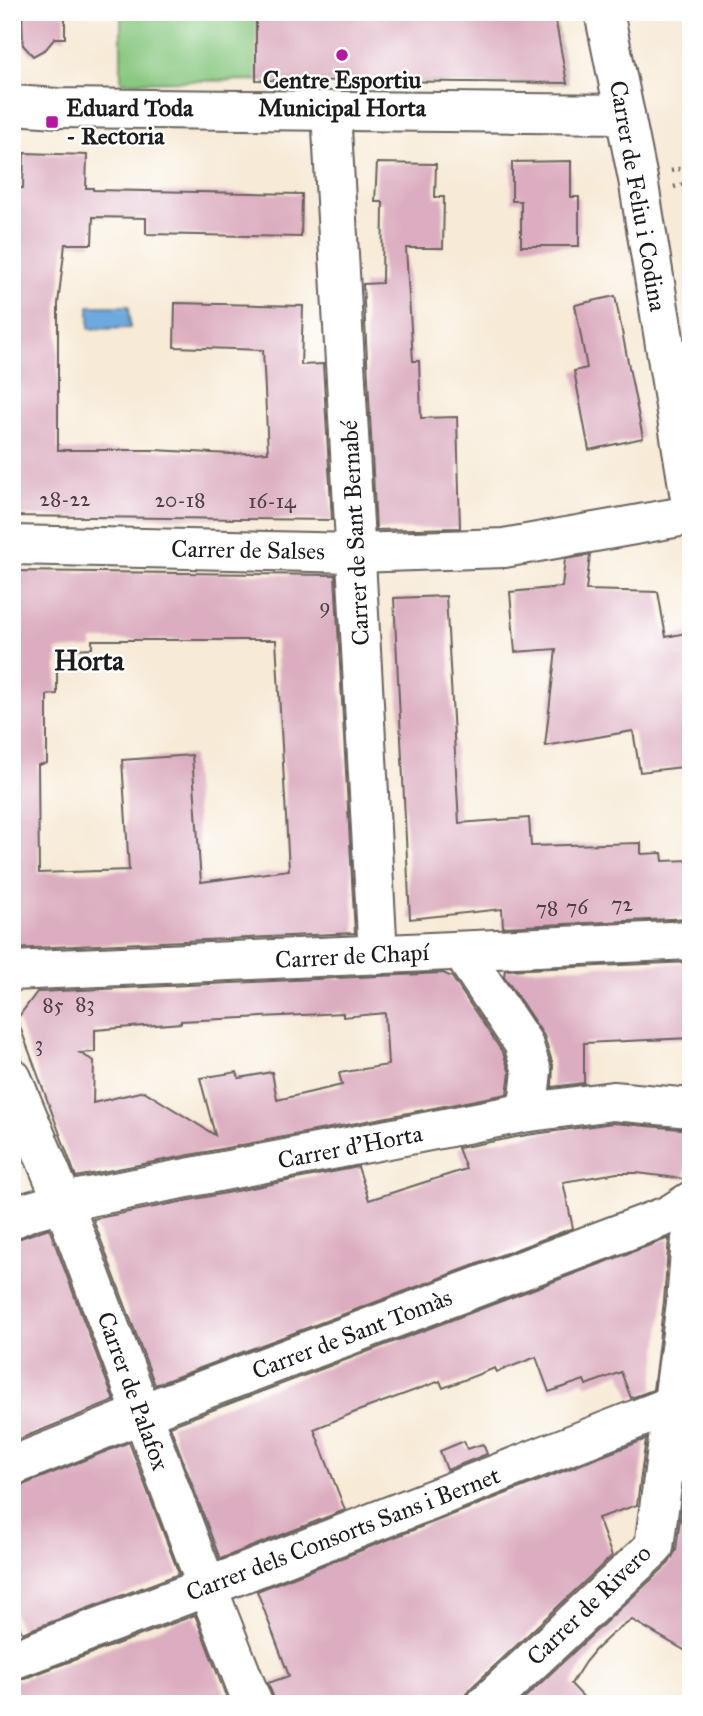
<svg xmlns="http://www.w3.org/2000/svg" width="703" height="1716" viewBox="0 0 703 1716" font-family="'IM FELL Great Primer',serif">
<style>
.green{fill:#88c880;stroke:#52724e;stroke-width:2}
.water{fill:#6da9de;stroke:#44627d;stroke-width:2}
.building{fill:#dcadc0;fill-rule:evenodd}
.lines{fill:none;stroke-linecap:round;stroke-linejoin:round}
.minor-casing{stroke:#69645d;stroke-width:42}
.path{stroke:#69645d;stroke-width:4.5;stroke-dasharray:2 5;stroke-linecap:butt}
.minor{stroke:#fff;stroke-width:38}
.poi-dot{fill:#b5179e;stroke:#fff;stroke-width:2.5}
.labels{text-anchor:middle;stroke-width:5;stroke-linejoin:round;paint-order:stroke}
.number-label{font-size:21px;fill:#4c4045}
.poi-label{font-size:24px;font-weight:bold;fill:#1c1c1c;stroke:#fff}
.street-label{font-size:24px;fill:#1c1c1c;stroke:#fff}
.quarter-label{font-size:28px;font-weight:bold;fill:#1c1c1c;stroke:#fff}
</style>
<rect width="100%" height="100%" fill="#fff"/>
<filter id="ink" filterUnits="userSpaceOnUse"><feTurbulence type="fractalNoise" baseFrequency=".0143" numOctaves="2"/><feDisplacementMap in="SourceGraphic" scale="14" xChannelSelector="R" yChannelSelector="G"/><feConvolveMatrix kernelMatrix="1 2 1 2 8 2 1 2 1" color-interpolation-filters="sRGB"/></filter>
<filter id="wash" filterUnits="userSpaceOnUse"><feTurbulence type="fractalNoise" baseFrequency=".00686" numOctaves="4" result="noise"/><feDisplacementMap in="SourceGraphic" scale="28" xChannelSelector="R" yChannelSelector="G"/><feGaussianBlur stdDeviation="1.57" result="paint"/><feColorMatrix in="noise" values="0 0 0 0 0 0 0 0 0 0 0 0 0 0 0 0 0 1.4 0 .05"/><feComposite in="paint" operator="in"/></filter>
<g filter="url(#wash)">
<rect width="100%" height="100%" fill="#f7ead6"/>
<path class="green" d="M121 12H554L567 83 256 80 121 82Z"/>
<path class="water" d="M89 306H129L130 328 89 329Z"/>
<g id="blocks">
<g class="building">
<path d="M22 12H65V38H55L46 49 33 56 23 45Z"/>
<path d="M256 12H554L567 83 256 80Z"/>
<path d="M24 153 87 155 86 188H93V190L302 194 301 237 146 234V218L93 217 92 244H65L58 304V450H154L231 454 268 452 263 350 174 347 175 303 303 306 301 365 323 364 332 520 12 516 13 188H23Z"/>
<path d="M571 161V197H579V246H521V201H512V162Z"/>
<path d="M377 163 436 164 435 197H444L443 248H406L413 361H419L421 418 457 417 460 528 376 530 363 284 382 283 383 202H375Z"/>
<path d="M615 296 643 438 589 450 574 371 587 368 575 305Z"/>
<path d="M590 555 586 590 658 592 666 637 691 632V766L640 772 633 731 545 746 556 649 515 652 510 592 562 587 565 559Z"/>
<path d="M12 571 335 575 355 933 12 949ZM92 640H276L289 870 201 882 192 755 122 760 129 870 39 873 38 765 47 763V695L57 694V650L92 648Z"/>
<path d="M446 596 459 823 529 818 531 846 641 843V854L662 853 663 861 691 860V918L503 927 502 909 410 919 394 598Z"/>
<path d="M691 962V1038L584 1043V1083L552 1087 553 1065 544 1036 504 976 505 970Z"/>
<path d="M443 973 452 977 503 1053 510 1073 507 1094 76 1177 17 1019 37 992ZM343 1013V1017L385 1013 388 1065 339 1073 342 1085 277 1100 272 1072 239 1078 237 1072 200 1078 215 1135 144 1091 93 1103 94 1061 80 1053 95 1052V1030L181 1023V1021Z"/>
<path d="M613 1123 691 1130 685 1179 637 1173H617L563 1182 573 1228 155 1385 93 1219 358 1167 369 1200 466 1169 458 1148 527 1135Z"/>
<path d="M49 1228 114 1401 12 1442V1241Z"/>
<path d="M669 1238 664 1301 653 1390 631 1398 621 1372 586 1385 584 1380 549 1392 536 1357 497 1372 495 1368 443 1388 440 1381 358 1411 314 1429 345 1510 220 1559 170 1426Z"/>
<path d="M646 1439 637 1505 598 1518 612 1556 471 1688 465 1697V1704H274L273 1696 268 1683 289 1676 257 1591Z"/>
<path d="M464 1441 467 1449 483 1444 487 1454 447 1470 440 1451Z"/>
<path d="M129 1442 179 1574 22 1633 12 1608V1487L20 1486Z"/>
<path d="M683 1495 691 1496V1654L632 1620 612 1634 595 1650 585 1662 571 1684 590 1704H518L669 1563 676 1550Z"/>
<path d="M195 1615 229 1704H12V1681L20 1680Z"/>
</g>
</g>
</g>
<g filter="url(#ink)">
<use href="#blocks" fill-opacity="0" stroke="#69645d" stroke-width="2"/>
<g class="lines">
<g class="minor-casing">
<g id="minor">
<path d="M604 12 638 179 691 504"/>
<path d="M12 105 58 108 625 114"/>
<path d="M331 111 378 955"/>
<path d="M12 545 356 553 504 548 691 515"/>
<path d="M461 951 523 1043 532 1071 529 1098 527 1103"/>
<path d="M12 971 691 940"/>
<path d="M12 1078 63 1202 196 1558 253 1704"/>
<path d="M12 1219 30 1211 63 1202 523 1113 613 1101 691 1108"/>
<path d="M12 1466 166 1404 669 1215 691 1201"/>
<path d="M12 1660 236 1576 673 1405"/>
<path d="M486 1704 654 1547 686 1303 691 1239"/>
</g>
</g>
<g class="path">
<path d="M671 171 691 166"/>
<path d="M674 187 691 182"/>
</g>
<use href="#minor" class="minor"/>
</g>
</g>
<g class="poi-dot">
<circle cx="342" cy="55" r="7"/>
<rect x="45" y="115" width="14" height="14" rx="3.5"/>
</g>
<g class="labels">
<g class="number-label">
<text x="65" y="506">28-22</text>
<text x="180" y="507">20-18</text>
<text x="272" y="508">16-14</text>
<text x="325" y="613">9</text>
<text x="622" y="911">72</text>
<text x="577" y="914">76</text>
<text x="547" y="915">78</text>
<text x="85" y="1011">83</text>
<text x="53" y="1012">85</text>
<text x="39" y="1051">3</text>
</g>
<g class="poi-label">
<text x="342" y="88">Centre Esportiu<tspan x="342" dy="28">Municipal Horta</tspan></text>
<text x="66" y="116" text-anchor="start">Eduard Toda<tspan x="66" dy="28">- Rectoria</tspan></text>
</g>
<g class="street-label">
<text transform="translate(638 196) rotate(80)" y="8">Carrer de Feliu i Codina</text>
<text transform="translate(355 533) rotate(-93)" y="8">Carrer de Sant Bernabé</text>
<text transform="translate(248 550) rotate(1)" y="8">Carrer de Salses</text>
<text transform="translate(352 956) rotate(-3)" y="8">Carrer de Chapí</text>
<text transform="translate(350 1147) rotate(-11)" y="8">Carrer d'Horta</text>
<text transform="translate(352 1334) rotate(-21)" y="8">Carrer de Sant Tomàs</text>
<text transform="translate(133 1391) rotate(70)" y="8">Carrer de Palafox</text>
<text transform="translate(343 1534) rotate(-21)" y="8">Carrer dels Consorts Sans i Bernet</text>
<text transform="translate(589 1605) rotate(-44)" y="8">Carrer de Rivero</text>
</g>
<g class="quarter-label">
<text x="89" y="670">Horta</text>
</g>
</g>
<rect width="703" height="1716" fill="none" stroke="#fff" stroke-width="42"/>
</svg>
